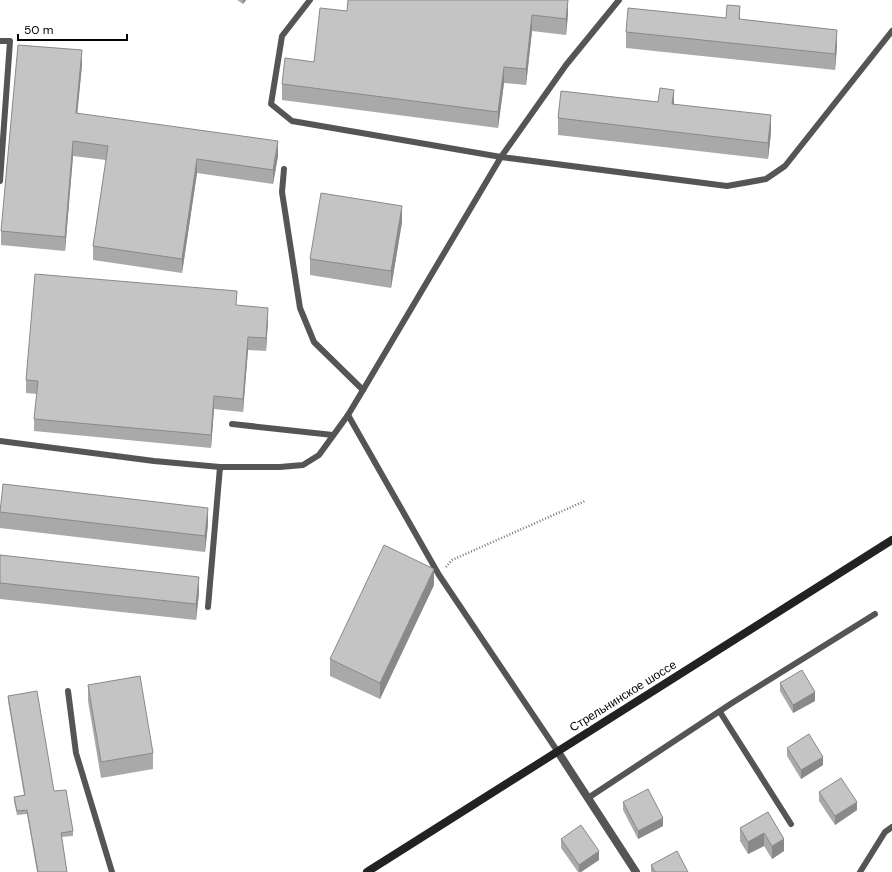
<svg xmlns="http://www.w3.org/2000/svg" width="892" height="872" viewBox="0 0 892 872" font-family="'DM Sans',sans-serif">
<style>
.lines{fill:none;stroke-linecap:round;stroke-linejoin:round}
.path{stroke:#777;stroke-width:2.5;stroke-dasharray:1 2;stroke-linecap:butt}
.lane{stroke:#555;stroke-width:6}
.street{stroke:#555;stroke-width:8}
.secondary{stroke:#222;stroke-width:8}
.wall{fill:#a9a9a9}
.shaded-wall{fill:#898989}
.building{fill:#c4c4c4;stroke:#898989}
.labels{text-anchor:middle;stroke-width:3.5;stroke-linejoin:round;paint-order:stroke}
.street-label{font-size:12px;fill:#000;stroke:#fff}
</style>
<rect width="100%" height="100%" fill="#fff"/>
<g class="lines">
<path class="path" d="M446 567 452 560 585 501"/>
<g class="lane">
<path d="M310 0 282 36 271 104 292 121 501 157 727 186 766 179 785 166 892 31"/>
<path d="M0 41H10L0 181"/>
<path d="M284 169 282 192 300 308 314 342 363 390"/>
<path d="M348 415 439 575 558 752"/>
<path d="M232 424 333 435"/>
<path d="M0 441 154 461 220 467H280L303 465 319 455 348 415 363 390 501 157 566 65 619 0"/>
<path d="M208 607 220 467"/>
<path d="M68 691 76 753 112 872"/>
<path d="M720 712 791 824"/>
<path d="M588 798 732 703 875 614"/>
<path d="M860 872 885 832 892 827"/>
</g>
<path class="street" d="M558 752 636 872"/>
<path class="secondary" d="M367 872 892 540"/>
</g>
<g class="wall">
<path d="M237 0H246L243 4Z"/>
<path d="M568 0V14L566 35 532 31 526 85 504 83 498 128 282 100V84L314 62 347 11Z"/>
<path d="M740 20 837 46 835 70 626 48V32Z"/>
<path d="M82 65 77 113 278 156 273 184 197 173 182 273 93 260V246L106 160 73 156 65 251 1 245V231Z"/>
<path d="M674 104 771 132 768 159 558 135V118Z"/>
<path d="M402 222 391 288 310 275V259Z"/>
<path d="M237 306 268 321 266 351 248 350 243 412 214 409 211 448 34 431V419L37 394 26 393V380Z"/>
<path d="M0 512 208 524 205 552 0 528Z"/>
<path d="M0 555 199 593 196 620 0 599Z"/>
<path d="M434 585 380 699 330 676V659Z"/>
<path d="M780 683 815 701 793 713 780 691Z"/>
<path d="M88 685 153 753V769L101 778 88 701Z"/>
<path d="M8 696 73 831V836L62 837 67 872H37L27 814 17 815 14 801V797L24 795 8 701Z"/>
<path d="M787 748 823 765 801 779 787 756Z"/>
<path d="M819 792 857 810 835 825 819 801Z"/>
<path d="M623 802 663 826 638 839 623 810Z"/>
<path d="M768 812 784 851 772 859 764 846 748 854 740 841V828Z"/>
<path d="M561 839 599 860 581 872H578L561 848Z"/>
<path d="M651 865 688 872H651Z"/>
</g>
<g class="shaded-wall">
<path d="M243 0H246L243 4Z"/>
<path d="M568 0V14L566 35V19Z"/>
<path d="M740 6V22L739 19Z"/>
<path d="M532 15V31L526 85V69Z"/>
<path d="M837 30V46L835 70V54Z"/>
<path d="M82 50V65L76 127V113Z"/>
<path d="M504 67V83L498 128V112Z"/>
<path d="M674 90V106L672 104Z"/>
<path d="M771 115V132L768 159V143Z"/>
<path d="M73 141V156L65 251V237Z"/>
<path d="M278 141V156L273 184V170Z"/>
<path d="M197 159V173L182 273V259Z"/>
<path d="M402 206V222L391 288V271Z"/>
<path d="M268 308V321L266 351V338Z"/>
<path d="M248 337V350L243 412V399Z"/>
<path d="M214 396V409L211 448V435Z"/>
<path d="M208 508V524L205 552V536Z"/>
<path d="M434 569V585L380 699V683Z"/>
<path d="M199 577V593L196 620V604Z"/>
<path d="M815 692V701L793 713V705Z"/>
<path d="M823 757V765L801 779V770Z"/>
<path d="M857 802V810L835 825V816Z"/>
<path d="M663 818V826L638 839V831Z"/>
<path d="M764 833V846L748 854V842Z"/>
<path d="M784 839V851L772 859V846Z"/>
<path d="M599 851V860L581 872H579V865Z"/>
</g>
<g class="building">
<path d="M348 0H568L566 19 532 15 526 69 504 67 498 112 282 84 285 58 314 62 320 8 347 11Z"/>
<path d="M727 5 740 6 739 19 837 30 835 54 626 32 628 8 726 18Z"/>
<path d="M18 45 82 50 76 113 278 141 273 170 197 159 182 259 93 246 108 146 73 141 65 237 1 231Z"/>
<path d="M660 88 674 90 672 104 771 115 768 143 558 118 561 91 658 102Z"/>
<path d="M321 193 402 206 391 271 310 259Z"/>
<path d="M35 274 237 291 236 305 268 308 266 338 248 337 243 399 214 396 211 435 34 419 38 381 26 380Z"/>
<path d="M3 484 208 508 205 536 0 512Z"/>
<path d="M384 545 434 569 380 683 330 659Z"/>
<path d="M0 555 199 577 196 604 0 583Z"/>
<path d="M802 670 815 692 793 705 780 683Z"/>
<path d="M140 676 153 753 101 762 88 685Z"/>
<path d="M37 691 54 791 66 790 73 831 61 833 67 872H38L27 810 17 811 14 797 25 795 8 696Z"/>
<path d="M809 734 823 757 801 770 787 748Z"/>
<path d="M841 778 857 802 835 816 819 792Z"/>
<path d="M648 789 663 818 638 831 623 802Z"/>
<path d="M768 812 784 839 772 846 764 833 748 842 740 828Z"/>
<path d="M581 825 599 851 579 865 561 839Z"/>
<path d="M677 851 688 872H655L651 865Z"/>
</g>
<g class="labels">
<g class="street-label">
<text transform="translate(623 696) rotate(-32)" y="4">Стрельнинское шоссе</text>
</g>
</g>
<path d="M18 34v6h109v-6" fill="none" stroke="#000000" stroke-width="2"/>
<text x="24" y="34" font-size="12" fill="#000000" stroke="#ffffff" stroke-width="3" paint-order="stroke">50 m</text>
</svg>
